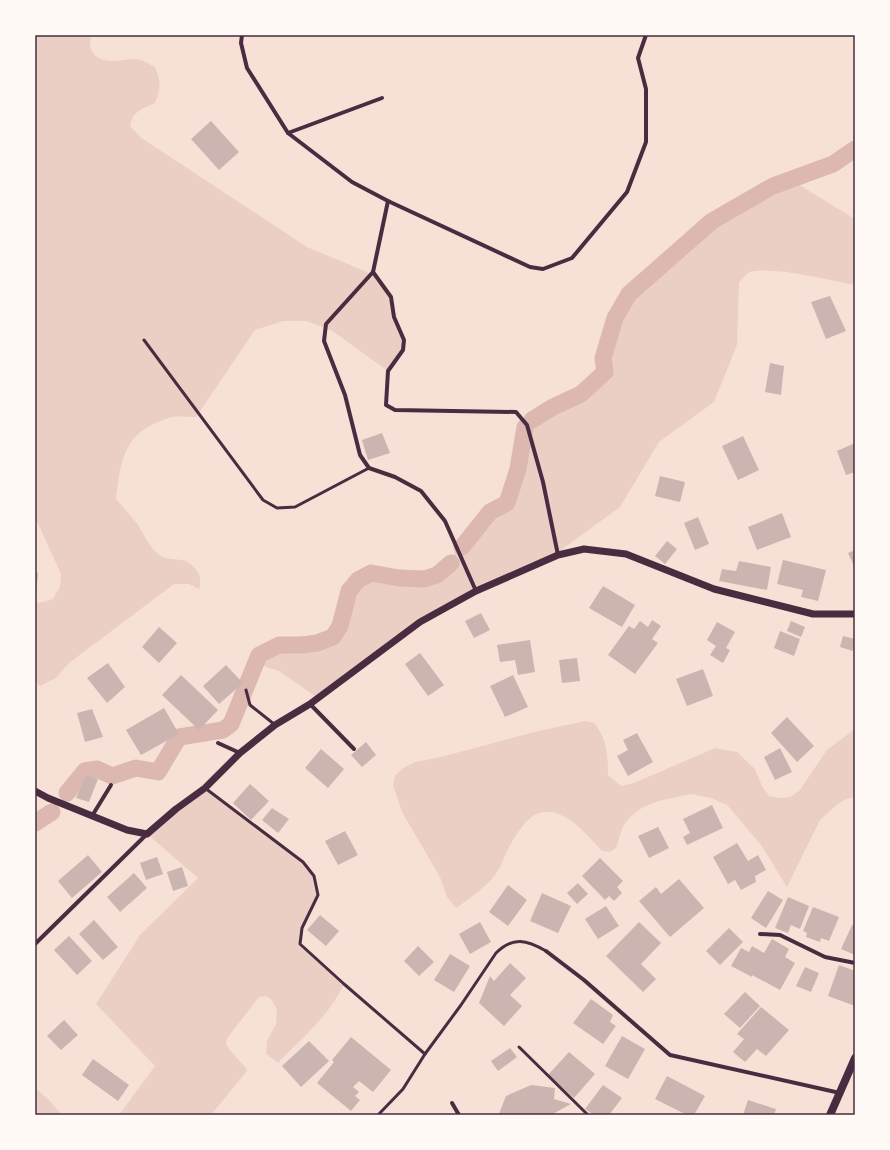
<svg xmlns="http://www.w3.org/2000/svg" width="890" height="1150" viewBox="0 0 890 1150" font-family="'Varela Round',sans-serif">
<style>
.green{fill:#ebcfc5}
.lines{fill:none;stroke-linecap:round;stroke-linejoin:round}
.canal{stroke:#dcb8b0;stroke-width:17}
.building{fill:#ccb4b1}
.service{stroke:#4a2c40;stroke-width:3}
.minor{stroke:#4a2c40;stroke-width:4}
.tertiary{stroke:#4a2c40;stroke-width:7}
.secondary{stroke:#4a2c40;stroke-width:8}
.neatline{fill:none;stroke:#4a2c40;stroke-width:1.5}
</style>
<rect width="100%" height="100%" fill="#f7e1d7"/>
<g class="green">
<path d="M35 35H92C90 41 89 47 93 53 104 67 123 58 137 59 144 60 149 64 155 67 161 81 161 88 155 103L140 110 133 116 130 126 140 137 307 247 374 275 391 297 393 317 404 340 403 350 388 371 331 330 306 321H283L255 330 196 417C189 417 179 416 172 417 168 418 164 420 160 421 123 435 120 464 116 499 123 507 131 516 138 525 144 534 149 546 157 553 169 565 184 552 197 571 201 577 201 583 199 589L189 584H174L69 663 56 678 40 686 35 681V604L53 599 60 587 61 574 35 517Z"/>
<path d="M791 180 855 219V285C834 281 765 264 748 273 745 275 742 280 739 282L737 345 714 402 659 442 620 507 557 553 484 583 419 619 316 697 279 671 266 667 256 658 259 655 264 652 279 645H302L317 643 333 637 340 626 349 591 358 580 371 573 399 578 424 579 437 575 448 564 467 532 490 512 507 503 518 469 524 425C541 412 561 405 579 395 589 390 597 380 605 373L603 358 615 318 629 294 712 221 773 186Z"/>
<path d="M585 721 594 723C607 738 608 756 608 775L621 786 634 783 715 748 737 752 755 769 762 786 769 796 781 798 790 797 799 791 827 750 855 729V797L846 799 839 803 820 820 787 887 761 845 727 805 711 798 691 794 659 801 643 807 630 817 623 826 616 848 610 852 602 851C586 834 559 800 533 816 524 822 517 833 512 842 506 851 503 863 497 872 490 884 468 900 456 908L447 897 440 877 402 812 393 785 395 776 403 768 415 762 441 757 534 732Z"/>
<path d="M205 788 303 862 314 876 318 895 302 928 300 944 344 984C330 1015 301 1039 278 1063L266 1054 267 1041 276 1024 277 1010 271 999 266 996 259 997 228 1037 226 1043 229 1049 246 1068 247 1071 211 1115H119L155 1066 96 1004 140 935 198 878 147 834Z"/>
<path d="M35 1088 48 1099 62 1115H35Z"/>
</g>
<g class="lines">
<g class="canal">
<path d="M532 420 553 407 581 394 605 372 603 358 615 318 629 294 712 221 773 186 833 164 855 149"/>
<path d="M462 547 490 512 507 503 518 469 525 427"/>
<path d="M67 793 85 771 97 769 112 776 136 768 158 772 179 737 223 730 231 724 259 655 279 645H302L317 643 333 637 340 626 349 591 358 580 371 573 399 578 424 579 437 575 451 563"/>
<path d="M35 823 52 812"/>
</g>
</g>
<g class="building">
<path d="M211 121 239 152 219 170 191 139Z"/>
<path d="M830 296 846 331 826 339 811 302Z"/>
<path d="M770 363 784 366 781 395 765 392Z"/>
<path d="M382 433 390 453 368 460 362 440Z"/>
<path d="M743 436 759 470 738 480 722 446Z"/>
<path d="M855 443V472L846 475 837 451Z"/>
<path d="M660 476 685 482 680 502 655 496Z"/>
<path d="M782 513 791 537 757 550 748 527Z"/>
<path d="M698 517 709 544 695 550 684 523Z"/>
<path d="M667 541 677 549 665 564 655 556Z"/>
<path d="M855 550V568L848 553Z"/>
<path d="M783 560 826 570 818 601 801 597 803 590 777 584Z"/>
<path d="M739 561 771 567 767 590 719 581 722 569 736 571Z"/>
<path d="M35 572 38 573 36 593H35Z"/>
<path d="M603 586 635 605 622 627 589 608Z"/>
<path d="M481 613 490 630 474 638 465 621Z"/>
<path d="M652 620 661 626 652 639 658 643 635 674 608 655 629 626 634 629 640 621 648 627Z"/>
<path d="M791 621 805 627 801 637 787 631Z"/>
<path d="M717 622 735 632 726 648 730 650 723 663 710 655 716 646 707 640Z"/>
<path d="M159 627 177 643 159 663 142 647Z"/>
<path d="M780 631 800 639 794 656 774 648Z"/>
<path d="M843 636 855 639 853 651 840 647Z"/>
<path d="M530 640 535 672 518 675 515 660 500 662 497 645Z"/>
<path d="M420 653 444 685 428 696 405 664Z"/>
<path d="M577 658 580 681 562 683 559 660Z"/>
<path d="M108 663 125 687 107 703 87 678Z"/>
<path d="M226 665 243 683 219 704 203 686Z"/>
<path d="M703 669 713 696 687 706 676 679Z"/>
<path d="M181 675 218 710 199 730 162 695Z"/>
<path d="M513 675 528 707 505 717 490 686Z"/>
<path d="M164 708 179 734 141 755 126 730Z"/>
<path d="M92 709 103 737 85 742 77 713Z"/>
<path d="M787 717 814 746 797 762 771 733Z"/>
<path d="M637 733 653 762 628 776 617 756 628 750 623 740Z"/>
<path d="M366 742 376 755 362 767 351 755Z"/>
<path d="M780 748 792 772 775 780 764 757Z"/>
<path d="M321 749 344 769 328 788 305 768Z"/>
<path d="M86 775 98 779 89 802 76 798Z"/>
<path d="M250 784 269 801 251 820 233 803Z"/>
<path d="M712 805 723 828 687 845 683 837 690 833 683 819Z"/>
<path d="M272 808 289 819 278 833 262 820Z"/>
<path d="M658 827 669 848 649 858 638 836Z"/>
<path d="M345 831 358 855 338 865 325 841Z"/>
<path d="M737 843 748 861 758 855 766 870 755 876 756 882 741 890 735 880 728 884 713 857Z"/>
<path d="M88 855 102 872 72 898 58 881Z"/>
<path d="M157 857 163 874 146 880 140 863Z"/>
<path d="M600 858 623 881 617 887 622 893 614 901 609 896 605 900 582 876Z"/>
<path d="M182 867 188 886 173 891 167 872Z"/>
<path d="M134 873 147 888 120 912 107 897Z"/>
<path d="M679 879 704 908 670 937 639 901 656 887 661 894Z"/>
<path d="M578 883 588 894 577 904 567 893Z"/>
<path d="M508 885 527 900 508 926 489 912Z"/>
<path d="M768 891 783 900 766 928 751 918Z"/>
<path d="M542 893 571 906 558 933 530 921Z"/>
<path d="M788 897 809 906 800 929 791 925 788 933 775 928Z"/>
<path d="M606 906 619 926 598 939 585 919Z"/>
<path d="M813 907 839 917 829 941 821 938 820 942 806 937 807 933 803 931Z"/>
<path d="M320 915 339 931 326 946 307 930Z"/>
<path d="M94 920 118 947 103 960 79 934Z"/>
<path d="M480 922 491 942 470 954 459 934Z"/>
<path d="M639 922 661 943 641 964 656 979 643 992 606 956Z"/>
<path d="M852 925 855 926V955L841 949Z"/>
<path d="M729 928 743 942 720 965 706 951Z"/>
<path d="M69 936 92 961 77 975 54 950Z"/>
<path d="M772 939 789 949 785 957 795 963 780 990 752 975V977L731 966 741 948 749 952 752 946 764 953Z"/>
<path d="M418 946 434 962 419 976 404 961Z"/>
<path d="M450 954 470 966 454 992 434 980Z"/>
<path d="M510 963 526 978 510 995 522 1006 504 1026 479 1003 490 976 494 981Z"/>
<path d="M839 965 855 971V1006L828 996Z"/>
<path d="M805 967 819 973 811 992 796 986Z"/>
<path d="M745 992 760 1006 740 1028 724 1014Z"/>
<path d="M591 999 613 1015 610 1022 616 1026 603 1044 573 1023Z"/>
<path d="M761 1007 789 1030 766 1056 757 1049 745 1062 733 1052 744 1039 737 1034Z"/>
<path d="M64 1020 78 1035 61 1050 47 1036Z"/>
<path d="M622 1036 645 1049 628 1079 605 1066Z"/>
<path d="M351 1037 391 1070 373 1092 359 1081 353 1087 359 1092 355 1096 360 1100 351 1111 317 1083 334 1062 332 1060Z"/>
<path d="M309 1041 329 1061 301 1087 282 1066Z"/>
<path d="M510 1048 517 1057 498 1071 491 1061Z"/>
<path d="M569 1052 595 1074 574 1098 548 1075Z"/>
<path d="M93 1059 129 1085 118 1101 82 1075Z"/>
<path d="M667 1076 705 1096 694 1115H687L655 1099Z"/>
<path d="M531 1085 555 1088 554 1099 571 1104 551 1115 499 1114 506 1096Z"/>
<path d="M603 1085 622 1098 609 1115H594L585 1109Z"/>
<path d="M748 1100 776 1109 774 1115H743Z"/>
</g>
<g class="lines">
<g class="service">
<path d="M144 340 263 500 277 508 295 507 369 468"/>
<path d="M246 690 250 705 274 724"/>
<path d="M205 788 303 862 314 876 318 895 302 928 300 944 344 984 425 1054 461 1005 496 953C513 936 527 940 546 951"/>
<path d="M519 1047 588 1115"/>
<path d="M378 1115 403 1089 425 1054"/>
</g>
<g class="minor">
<path d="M242 35 241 43 247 68 288 133 352 182 388 201 530 267 543 269 572 258 627 192 646 142V89L638 58 646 35"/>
<path d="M288 133 382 98"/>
<path d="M388 201 373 272 391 297 394 317 404 340 403 350 388 371 386 405 395 410 516 412 527 425 543 482 558 555"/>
<path d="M373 272 326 324 324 341 345 395 360 455 369 468 395 477 421 491 445 521 476 591"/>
<path d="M310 704 354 749"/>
<path d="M218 743 240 753"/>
<path d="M92 816 111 785"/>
<path d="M760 934 780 935 825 957 855 963"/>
<path d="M35 944 147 834"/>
<path d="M546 951 584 980 670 1055 840 1093"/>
<path d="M452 1103 459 1115"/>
</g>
<path class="tertiary" d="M35 791 48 798 127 830 147 834 176 809 205 788 240 753 275 725 310 704 420 622 476 591 558 555 584 549 626 554 714 589 813 614H855"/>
<path class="secondary" d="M830 1115 855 1058"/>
</g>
<rect width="890" height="1150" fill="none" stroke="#fffaf5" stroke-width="72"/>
<rect x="36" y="36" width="818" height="1078" class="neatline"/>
</svg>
